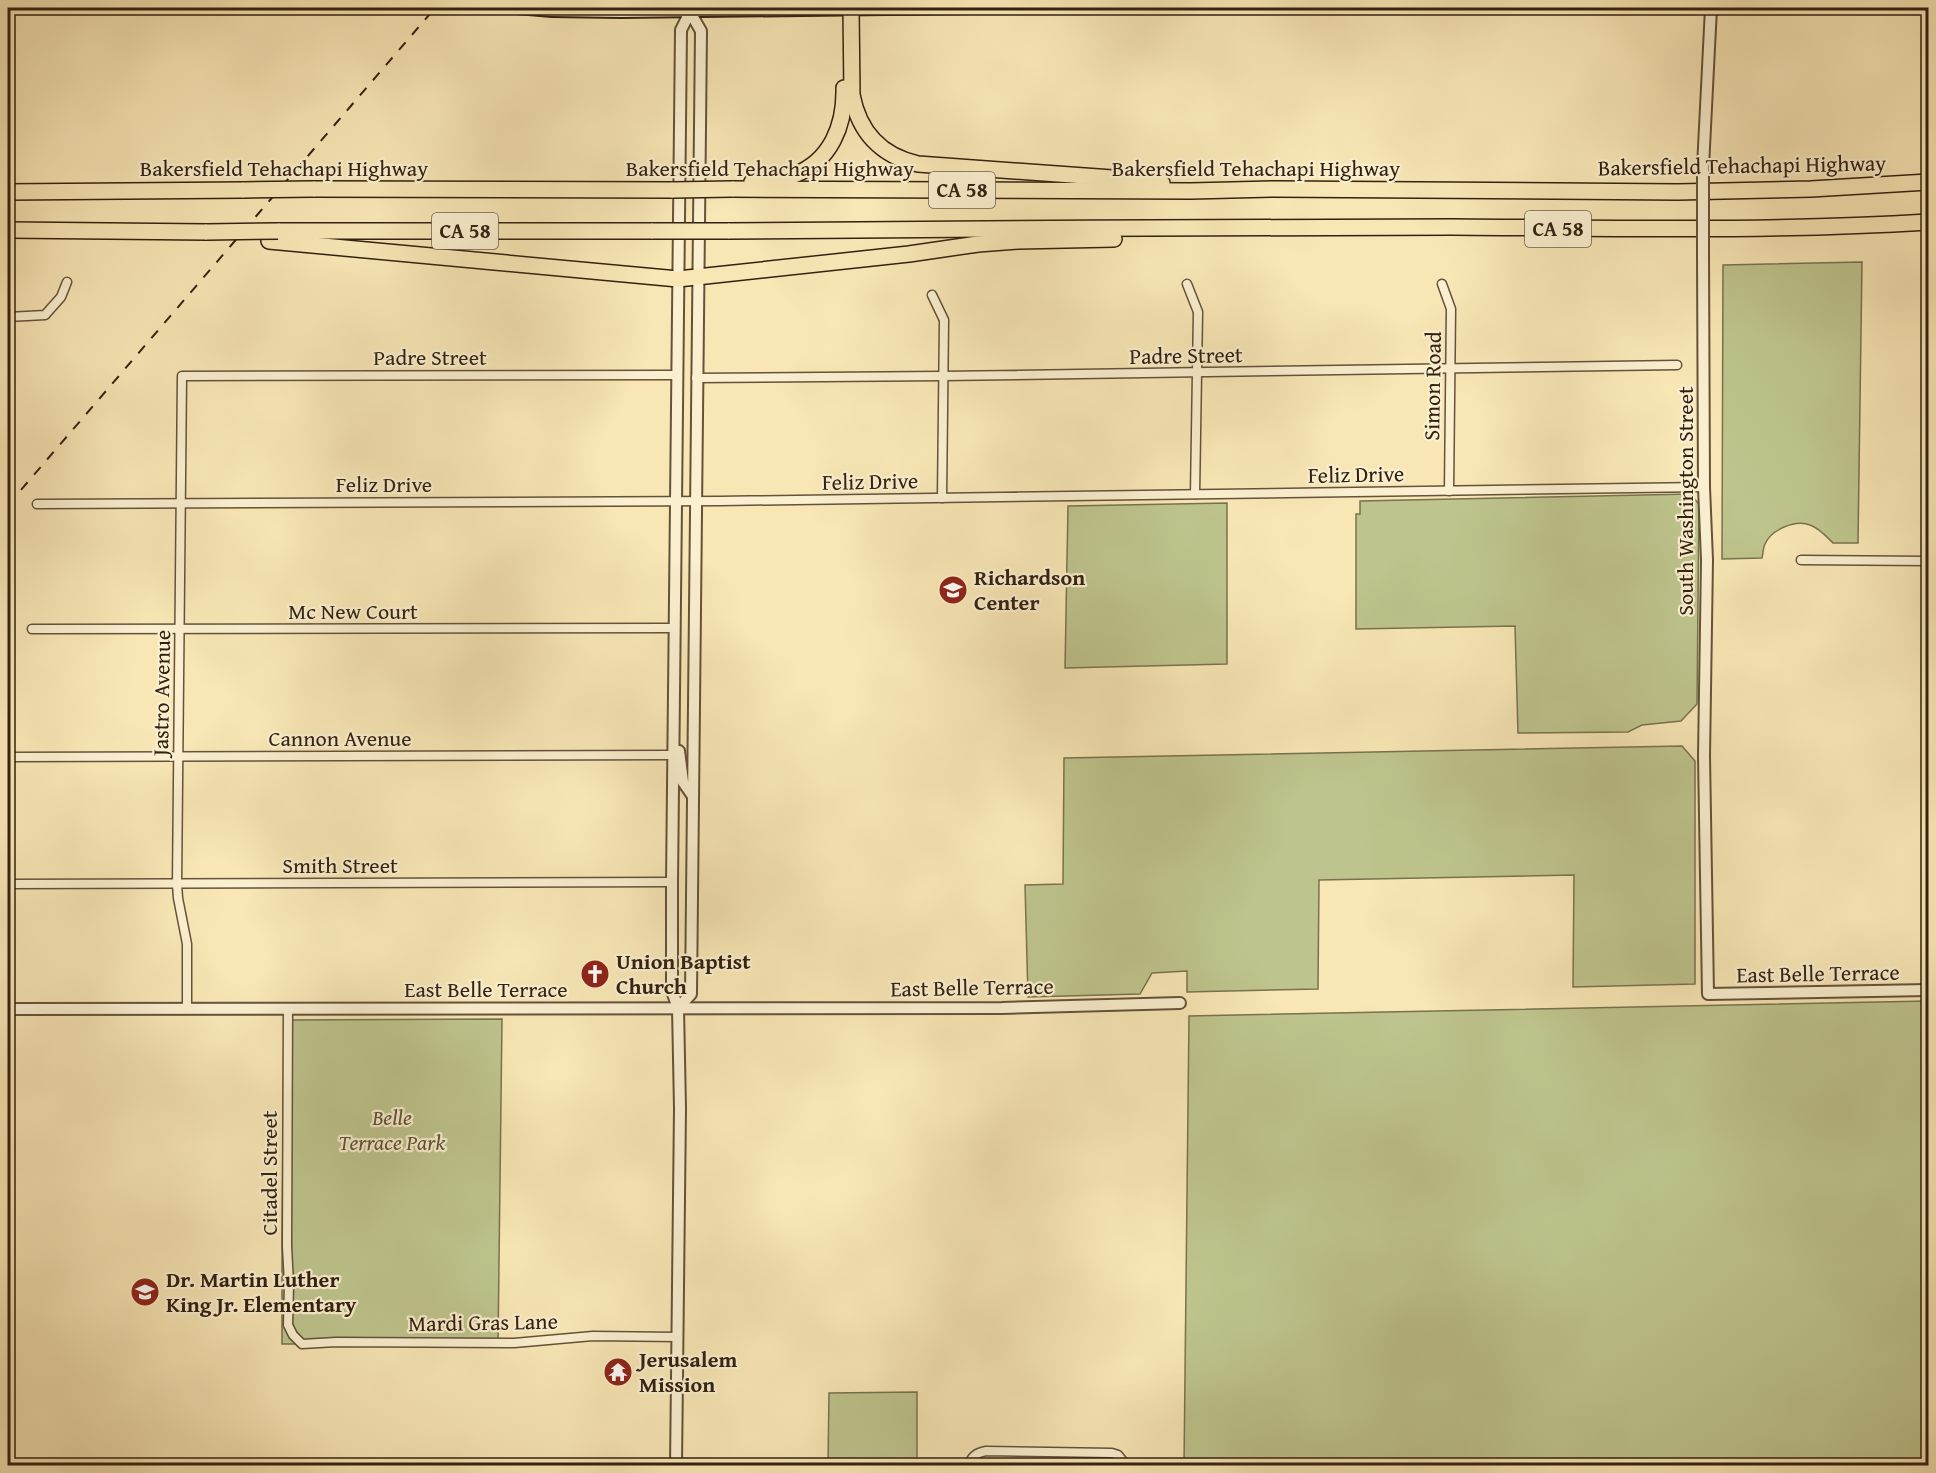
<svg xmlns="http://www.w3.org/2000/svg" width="1936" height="1473" viewBox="0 0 1936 1473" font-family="'Gentium Book Plus',serif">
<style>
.green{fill:#bec48d;stroke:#78724f;stroke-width:1.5}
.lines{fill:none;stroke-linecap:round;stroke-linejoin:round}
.minor-casing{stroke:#64523a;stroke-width:11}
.tertiary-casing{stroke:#64523a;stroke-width:14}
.secondary-casing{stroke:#322111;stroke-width:14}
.motorway-casing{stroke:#322111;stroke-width:18}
.minor{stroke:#faefcf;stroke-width:8}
.tertiary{stroke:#faefcf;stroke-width:10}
.secondary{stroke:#faefcf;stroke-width:10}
.motorway{stroke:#f8e6b5;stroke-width:15}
.rail{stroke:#322111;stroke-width:2;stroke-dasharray:10 10;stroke-linecap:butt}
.tertiary-bridge-casing{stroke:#64523a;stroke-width:14;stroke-linecap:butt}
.motorway-bridge-casing{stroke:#322111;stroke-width:18;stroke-linecap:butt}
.tertiary-bridge{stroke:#faefcf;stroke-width:10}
.motorway-bridge{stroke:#f8e6b5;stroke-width:15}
.labels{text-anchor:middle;stroke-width:4.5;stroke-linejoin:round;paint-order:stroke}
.shield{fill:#faefcf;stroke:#6e5f4a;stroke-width:1.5}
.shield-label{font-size:21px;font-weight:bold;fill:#322111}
.street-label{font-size:22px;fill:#322111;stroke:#faefcf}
.poi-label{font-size:22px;font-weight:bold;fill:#322111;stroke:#faefcf;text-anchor:start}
.park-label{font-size:22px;font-style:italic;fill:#5c5236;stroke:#faefcf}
</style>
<rect width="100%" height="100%" fill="#f8e6b5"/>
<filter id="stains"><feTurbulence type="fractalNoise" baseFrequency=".00333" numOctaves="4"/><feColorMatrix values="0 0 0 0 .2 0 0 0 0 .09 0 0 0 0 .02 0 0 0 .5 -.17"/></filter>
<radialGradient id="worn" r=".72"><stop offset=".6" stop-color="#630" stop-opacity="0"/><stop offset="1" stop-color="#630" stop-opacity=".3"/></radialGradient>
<g class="green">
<path d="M1862 262 1858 543H1833C1826 536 1819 528 1810 525 1795 519 1771 530 1765 544 1763 548 1763 554 1762 558L1722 559 1723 265Z"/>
<path d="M1690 494 1699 504 1697 704 1681 721 1642 725 1628 732 1518 733 1515 626 1356 629V514H1360V501Z"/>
<path d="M1227 503V664L1065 668 1068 506Z"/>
<path d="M1682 746 1695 761V984L1573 987 1574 875 1319 880 1318 989 1187 992V971L1152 973 1140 994 1028 997 1025 885 1063 884 1064 758Z"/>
<path d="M1928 1001V1465H1184L1189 1016Z"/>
<path d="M502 1019 498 1344H282V1241L284 1020Z"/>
<path d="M917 1392V1465H828L829 1393Z"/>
</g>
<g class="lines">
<g class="minor-casing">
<g id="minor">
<path d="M1187 284 1198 312 1195 494"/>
<path d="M1442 284 1451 309 1449 491"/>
<path d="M932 295 944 320 942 498"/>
<path d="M8 317 45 315 61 297 67 282"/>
<path d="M696 378 943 376 1677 365"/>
<path d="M37 504 720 501 1704 487"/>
<path d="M1801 560 1928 561"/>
<path d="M32 629 675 628"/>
<path d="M8 757 673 755"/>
<path d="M8 884 672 882"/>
<path d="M187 1009V944L178 898 177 884 182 376 678 375"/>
<path d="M288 1009 287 1246 289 1284 288 1325 293 1335 302 1344 336 1342 514 1343 593 1336 678 1337"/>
<path d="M968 1466C972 1456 976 1453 986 1451L1112 1453 1118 1455 1127 1466"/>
</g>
</g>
<g class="tertiary-casing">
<g id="tertiary">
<path d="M1703 167 1711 8"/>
<path d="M1703 253 1704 487 1707 560 1704 756 1708 994 1928 990"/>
<path d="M679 751 683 782 692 795"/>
<path d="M678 1008 691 994 701 31 690 12"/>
<path d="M8 1009 1002 1008 1180 1003"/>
<path d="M676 1466 680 1108 678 1008 672 991V882L681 30 690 12V8"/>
</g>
</g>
<g class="secondary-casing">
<path id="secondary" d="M517 8 552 11 621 12 971 8"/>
</g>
<g class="motorway-casing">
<g id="motorway">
<path d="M851 8 852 95C859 132 881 156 918 164L1154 181 1162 183"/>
<path d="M752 182C766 180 781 179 794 175 831 161 845 125 844 88"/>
<path d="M313 189 673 190"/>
<path d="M732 189 1191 191 1275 189 1678 192 1811 189 1928 182"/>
<path d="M8 192 244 190"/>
<path d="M8 230 207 232"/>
<path d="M278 231H653"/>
<path d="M728 231C969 229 1211 227 1452 227 1611 228 1770 232 1928 222"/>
<path d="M269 241 678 279 909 254 978 244 1018 241 1114 239"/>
</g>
</g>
<use href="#minor" class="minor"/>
<use href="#tertiary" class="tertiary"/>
<use href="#secondary" class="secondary"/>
<use href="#motorway" class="motorway"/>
<path class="rail" d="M8 505 435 8"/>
<g class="tertiary-bridge-casing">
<path id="tertiary-bridge" d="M1703 167V253"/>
</g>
<g class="motorway-bridge-casing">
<g id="motorway-bridge">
<path d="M244 190 313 189"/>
<path d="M673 190 732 189"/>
<path d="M653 231H728"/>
<path d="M207 232 278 231"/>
</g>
</g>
<use href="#tertiary-bridge" class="tertiary-bridge"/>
<use href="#motorway-bridge" class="motorway-bridge"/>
</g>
<defs>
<g id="school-disc" transform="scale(1.5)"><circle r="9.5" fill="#8f2418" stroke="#faefcf"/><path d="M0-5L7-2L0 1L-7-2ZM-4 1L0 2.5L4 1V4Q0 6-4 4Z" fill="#fff"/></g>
<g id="church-disc" transform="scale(1.5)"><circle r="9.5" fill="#8f2418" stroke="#faefcf"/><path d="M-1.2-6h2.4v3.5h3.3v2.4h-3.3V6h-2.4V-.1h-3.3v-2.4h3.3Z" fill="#fff"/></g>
<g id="temple-disc" transform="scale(1.5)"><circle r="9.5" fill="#8f2418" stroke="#faefcf"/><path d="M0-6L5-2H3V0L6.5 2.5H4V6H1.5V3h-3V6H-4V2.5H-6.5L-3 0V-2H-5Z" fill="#fff"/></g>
</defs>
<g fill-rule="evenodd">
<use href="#school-disc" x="953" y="590"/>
<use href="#church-disc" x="595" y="974"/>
<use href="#school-disc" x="145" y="1292"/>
<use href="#temple-disc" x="618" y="1372"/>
</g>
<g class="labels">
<g class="shield">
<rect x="929" y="172" width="66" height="36" rx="4.5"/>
<rect x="1525" y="211" width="66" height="36" rx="4.5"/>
<rect x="432" y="213" width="66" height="36" rx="4.5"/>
</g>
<g class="shield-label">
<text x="962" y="197">CA 58</text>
<text x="1558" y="236">CA 58</text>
<text x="465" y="238">CA 58</text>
</g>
<g class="street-label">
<text transform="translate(1742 165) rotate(-1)" y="8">Bakersfield Tehachapi Highway</text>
<text x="284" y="176">Bakersfield Tehachapi Highway</text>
<text x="770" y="176">Bakersfield Tehachapi Highway</text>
<text x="1256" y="176">Bakersfield Tehachapi Highway</text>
<text transform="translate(1186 355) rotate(-1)" y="8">Padre Street</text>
<text x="430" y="365">Padre Street</text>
<text transform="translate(1432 386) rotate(-89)" y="8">Simon Road</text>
<text transform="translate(1356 474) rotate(-1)" y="8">Feliz Drive</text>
<text transform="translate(870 481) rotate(-1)" y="8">Feliz Drive</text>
<text x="384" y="492">Feliz Drive</text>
<text transform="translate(1685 501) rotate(-90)" y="8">South Washington Street</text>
<text x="353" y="619">Mc New Court</text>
<text transform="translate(161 693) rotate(-89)" y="8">Jastro Avenue</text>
<text x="340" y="746">Cannon Avenue</text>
<text x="340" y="873">Smith Street</text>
<text transform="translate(1818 973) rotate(-1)" y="8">East Belle Terrace</text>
<text transform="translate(972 987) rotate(-1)" y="8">East Belle Terrace</text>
<text x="486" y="997">East Belle Terrace</text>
<text transform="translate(269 1173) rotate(-90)" y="8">Citadel Street</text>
<text transform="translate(483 1322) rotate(-1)" y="8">Mardi Gras Lane</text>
</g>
<g class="poi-label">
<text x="974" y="585">Richardson<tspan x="974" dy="25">Center</tspan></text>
<text x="616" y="969">Union Baptist<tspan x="616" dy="25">Church</tspan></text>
<text x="166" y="1287">Dr. Martin Luther<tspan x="166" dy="25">King Jr. Elementary</tspan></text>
<text x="639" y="1367">Jerusalem<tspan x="639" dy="25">Mission</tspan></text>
</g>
<g class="park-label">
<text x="392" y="1125">Belle<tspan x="392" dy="25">Terrace Park</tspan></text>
</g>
</g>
<rect width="1936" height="1473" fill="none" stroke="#f8e6b5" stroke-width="30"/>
<rect x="9" y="9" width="1918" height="1455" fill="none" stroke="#322111" stroke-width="3"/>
<rect x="15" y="15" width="1906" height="1443" fill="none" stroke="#322111" stroke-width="1.5"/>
<rect width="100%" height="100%" filter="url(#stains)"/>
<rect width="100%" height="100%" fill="url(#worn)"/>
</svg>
